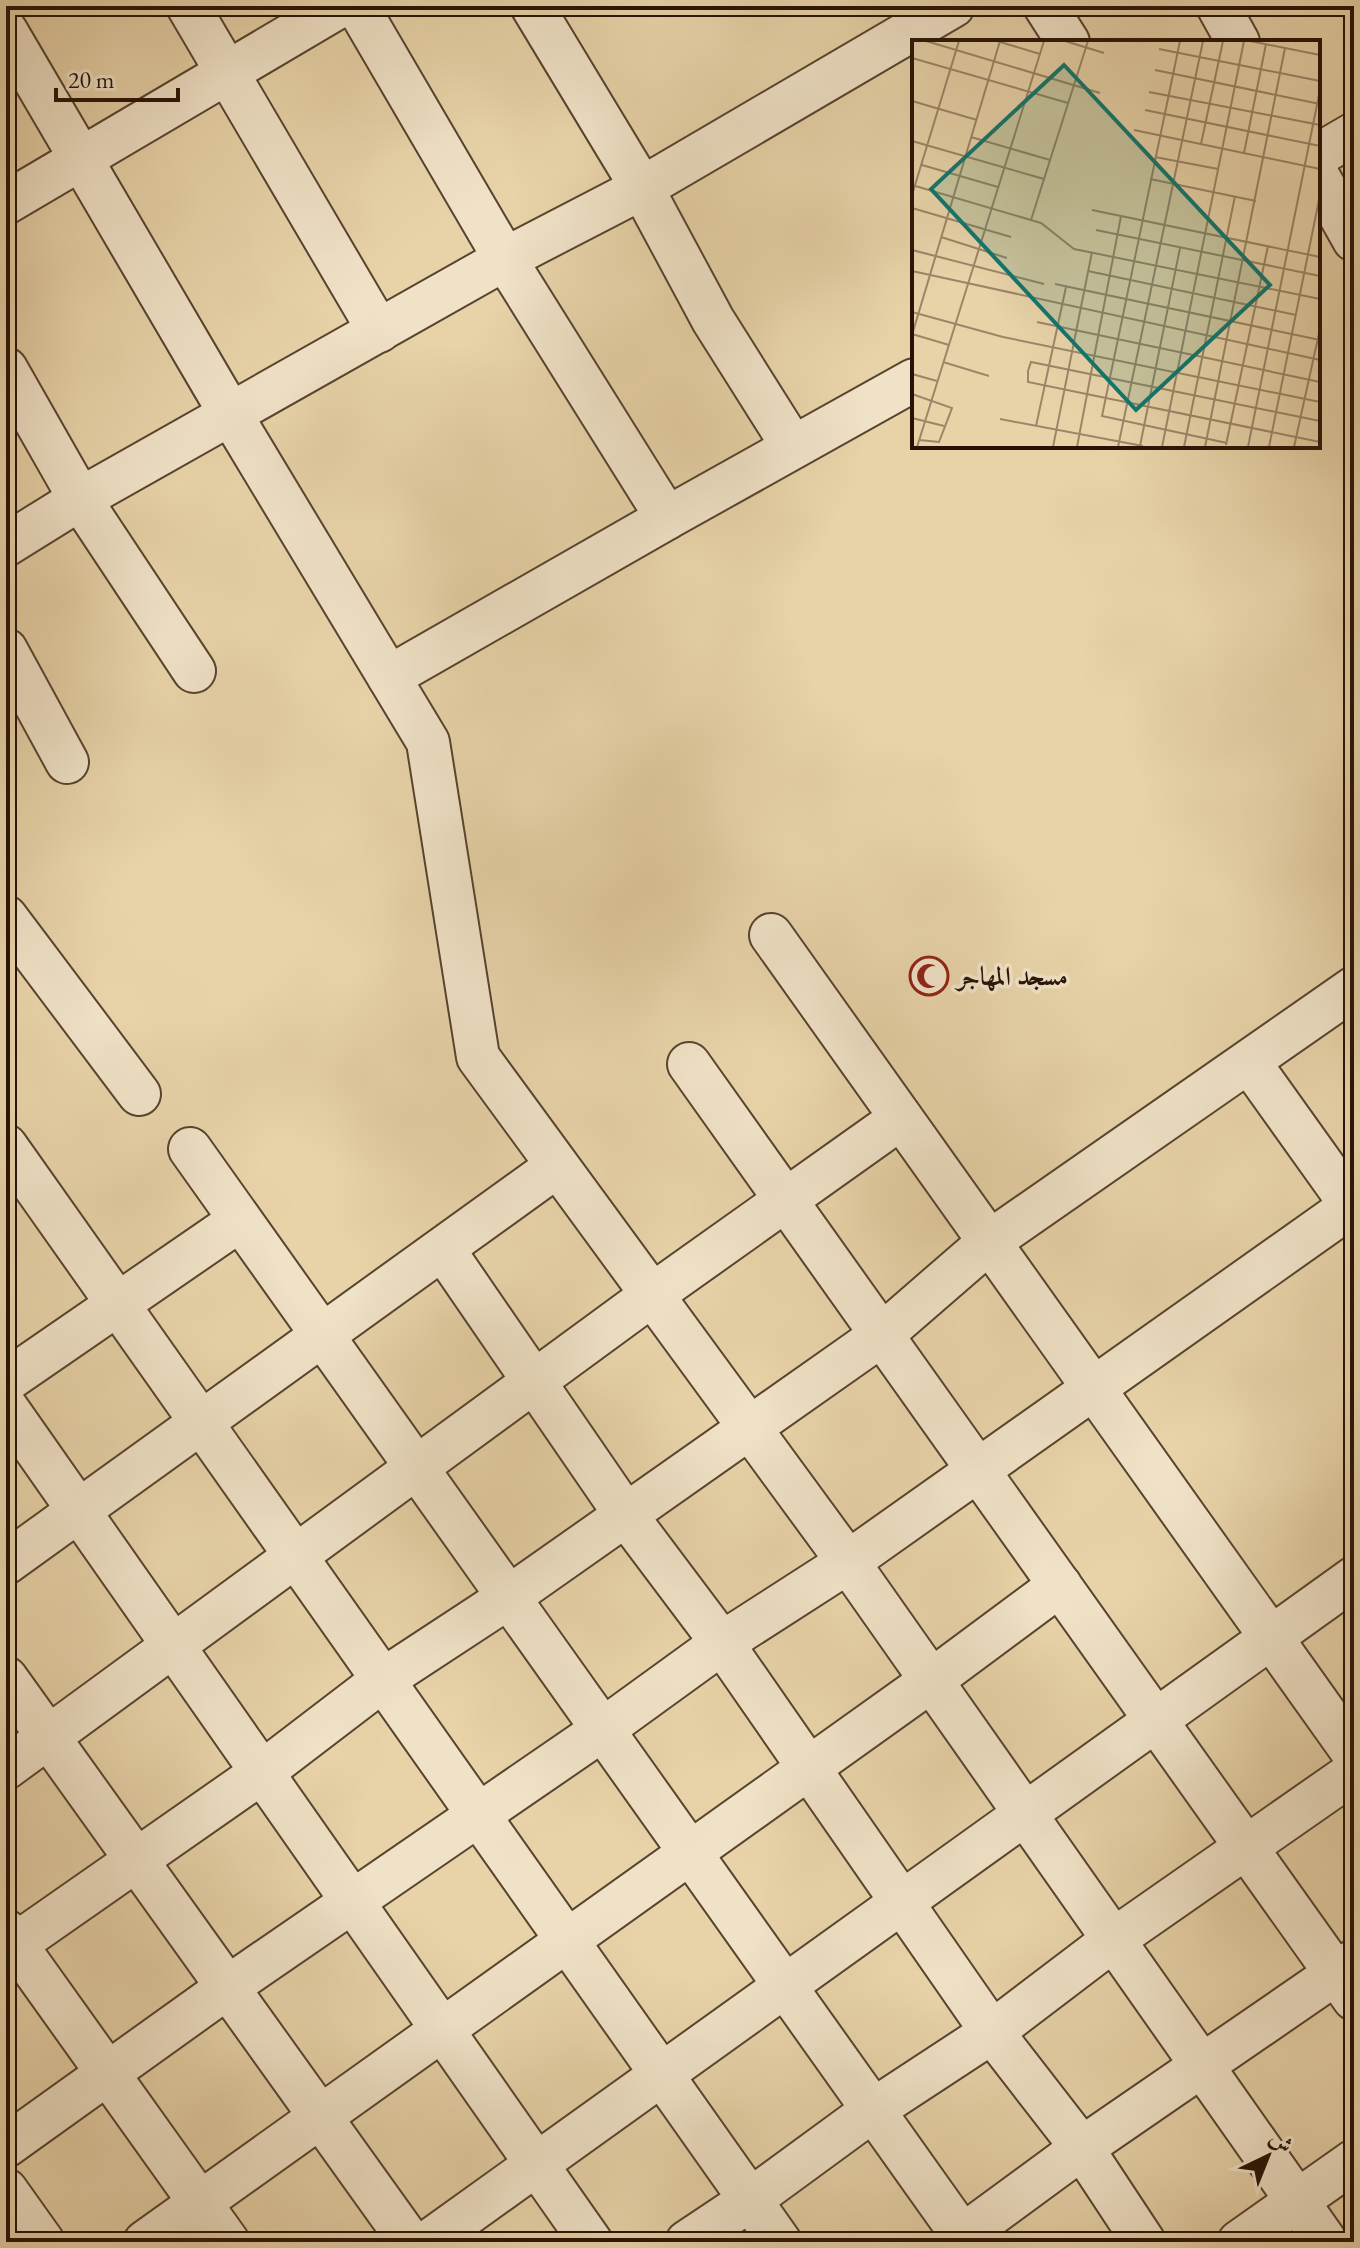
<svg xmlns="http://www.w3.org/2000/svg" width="1360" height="2248" viewBox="0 0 1360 2248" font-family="'EB Garamond',Amiri,serif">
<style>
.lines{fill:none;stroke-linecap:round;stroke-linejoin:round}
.street-casing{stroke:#57432f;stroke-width:46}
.street{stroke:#f0e2c7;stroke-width:42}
.labels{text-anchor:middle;stroke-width:7;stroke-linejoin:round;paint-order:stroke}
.poi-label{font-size:26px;font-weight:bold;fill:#271306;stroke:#f0e2c7;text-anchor:start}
.inset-road{fill:none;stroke:#9b8668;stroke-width:2}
.view{fill:#0f766e;fill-opacity:0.15;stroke:#0f766e;stroke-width:4}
.inset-edge{fill:none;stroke:#271306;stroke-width:4}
</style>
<rect width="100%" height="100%" fill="#e8d3a9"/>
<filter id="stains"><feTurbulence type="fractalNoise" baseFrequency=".0025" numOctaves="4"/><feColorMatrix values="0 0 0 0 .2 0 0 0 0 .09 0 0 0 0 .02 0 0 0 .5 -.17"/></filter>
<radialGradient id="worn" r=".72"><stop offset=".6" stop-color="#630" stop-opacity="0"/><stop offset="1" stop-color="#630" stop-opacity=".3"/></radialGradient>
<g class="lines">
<g class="street-casing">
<g id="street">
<path d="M188 6 379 331"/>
<path d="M357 6 505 259 667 518 389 677"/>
<path d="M532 6 642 188 713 320 793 447"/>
<path d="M1045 6 1068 42"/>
<path d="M1218 6 1238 42"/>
<path d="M6 31 231 415 428 742 478 1057 848 1562 1326 2242"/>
<path d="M1318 155 1354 134"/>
<path d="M1318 176 1354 240"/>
<path d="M6 203 340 6"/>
<path d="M6 369 80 499 194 671"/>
<path d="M667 518 914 380"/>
<path d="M6 545 80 499 505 259 642 188 953 6"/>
<path d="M6 650 67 762"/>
<path d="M6 917 139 1094"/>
<path d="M771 935 1354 1754"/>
<path d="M1249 1062 1354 1209"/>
<path d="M689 1064 1354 1999"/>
<path d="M6 1146 780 2242"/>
<path d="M190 1149 967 2242"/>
<path d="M443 1249 625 1514 722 1643 992 2032 1082 2148 1144 2242"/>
<path d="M6 1381 240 1220"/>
<path d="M6 1407 591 2242"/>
<path d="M6 1563 557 1166"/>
<path d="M6 1678 410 2242"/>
<path d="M6 1768 652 1295 901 1118"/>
<path d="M6 1931 228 2242"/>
<path d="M6 1951 261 1773 384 1679 509 1597 883 1334 989 1242 1354 988"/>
<path d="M6 2146 228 1987 602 1730 722 1643 848 1562 1354 1204"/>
<path d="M6 2190 43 2242"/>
<path d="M145 2242 932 1680 1060 1585"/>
<path d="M428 2242 1354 1578"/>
<path d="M687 2242 750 2200 873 2110 992 2032 1113 1940 1354 1772"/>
<path d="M954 2242 1082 2148 1354 1961"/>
<path d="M1239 2242 1354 2161"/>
</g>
</g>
<use href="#street" class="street"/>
</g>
<defs>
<g id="mosque-ring" transform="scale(2)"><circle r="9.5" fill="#f0e2c7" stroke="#8f2418" stroke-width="1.5"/><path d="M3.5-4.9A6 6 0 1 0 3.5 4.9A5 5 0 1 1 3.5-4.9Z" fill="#8f2418"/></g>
</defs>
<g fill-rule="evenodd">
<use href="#mosque-ring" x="929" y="976"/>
</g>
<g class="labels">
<g class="poi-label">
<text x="957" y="985">مسجد المهاجر</text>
</g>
</g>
<g transform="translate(912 40)">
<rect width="408" height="408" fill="#e8d3a9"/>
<path class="inset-road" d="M14 1 188 53M85 1 128 14M153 1 192 13M268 1 190 376 315 403M338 1 408 15M247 9 408 41M0 18 156 63M243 30 408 64M237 52 408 85M0 61 65 80M233 70 408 106M222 90 408 129M59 97 138 120M0 101 132 139 119 180M289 104 311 1M332 113 354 4M243 117 306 129M10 125 86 147M132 139 176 1M238 139 344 161M0 145 129 183 162 209 408 259M0 155 47 1M0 168 99 197M180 170 408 217M184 190 408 236M29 197 95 218M0 210 132 244M0 231 408 320M176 231 384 275M143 244 408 300M0 272 91 297 408 362M125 282 408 342M0 294 37 305M0 295 88 1M31 322 77 336M0 334 25 341M0 354 40 368 27 402 7 400M0 378 32 386M88 379 231 406M408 381 119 322 116 331V342L408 402M124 386 154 247M314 405 356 206M228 406 268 208M5 407 132 1M141 407 180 212M165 407 209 176M206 407 291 1M250 407 332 1M272 407 323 156M293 407 373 8M336 407 408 50M357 407 408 155M382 407 408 289"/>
<path class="view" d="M152 25 358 245 224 370 19 149Z"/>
<rect width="408" height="408" class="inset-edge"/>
</g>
<rect width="1360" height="2248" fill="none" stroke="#e8d3a9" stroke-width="32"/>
<rect x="8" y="8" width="1344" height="2232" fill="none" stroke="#271306" stroke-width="4"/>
<rect x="16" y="16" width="1328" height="2216" fill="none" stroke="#271306" stroke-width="2"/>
<g transform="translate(1268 2156) rotate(43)" stroke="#f0e2c7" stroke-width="6" paint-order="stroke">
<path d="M0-6L14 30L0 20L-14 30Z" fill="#271306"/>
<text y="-12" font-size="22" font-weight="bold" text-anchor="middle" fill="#271306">ش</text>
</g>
<path d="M56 88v12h122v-12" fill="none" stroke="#271306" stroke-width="4"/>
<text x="68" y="88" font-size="24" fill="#271306" stroke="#f0e2c7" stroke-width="6" paint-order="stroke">20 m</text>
<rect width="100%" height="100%" filter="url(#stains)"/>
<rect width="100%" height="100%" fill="url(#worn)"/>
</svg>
